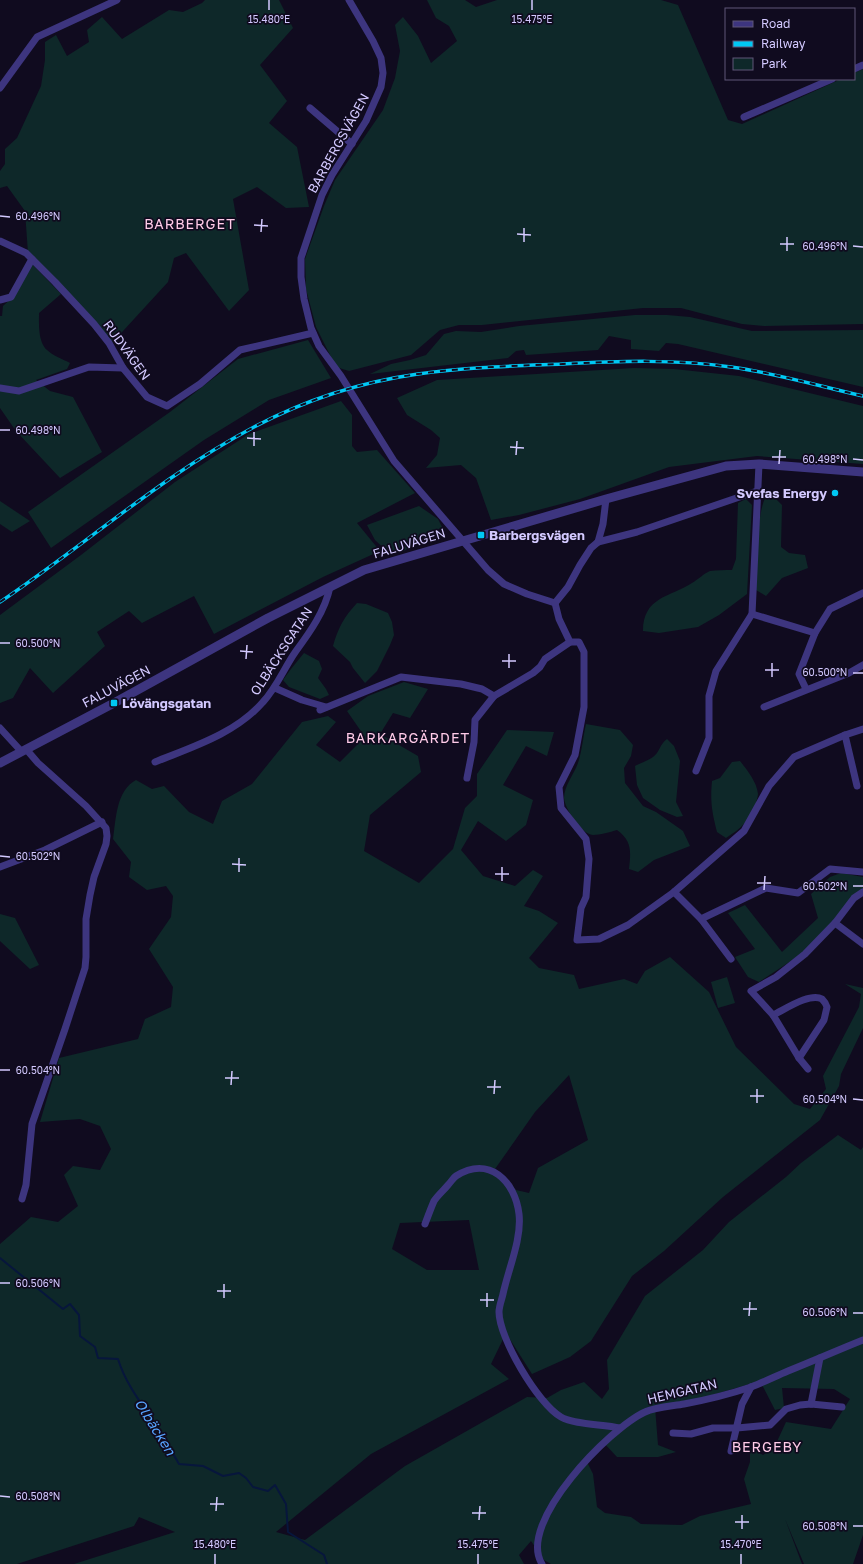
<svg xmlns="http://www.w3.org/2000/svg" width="863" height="1564" viewBox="0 0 863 1564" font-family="'Golos Text',sans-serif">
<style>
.green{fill:#0e2829;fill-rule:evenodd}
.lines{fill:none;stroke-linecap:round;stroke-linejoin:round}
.stream{stroke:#07163c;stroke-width:2}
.minor{stroke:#3d357f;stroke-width:7}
.tertiary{stroke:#3d357f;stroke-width:9}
.rail-casing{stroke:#00c8f4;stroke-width:3.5}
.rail{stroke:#100b1f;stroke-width:2;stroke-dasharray:6;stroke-linecap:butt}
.ticks{fill:none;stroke:#d3c9ff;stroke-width:1.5}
.poi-dot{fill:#00c8f4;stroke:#100b1f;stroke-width:1.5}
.labels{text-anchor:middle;stroke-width:3.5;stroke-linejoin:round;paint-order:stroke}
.street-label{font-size:13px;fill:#d3c9ff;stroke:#100b1f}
.poi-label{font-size:13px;font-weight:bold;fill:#d3c9ff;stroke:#100b1f;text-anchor:start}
.neighbourhood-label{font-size:14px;letter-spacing:1px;fill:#ffcbe8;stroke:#100b1f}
.water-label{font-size:14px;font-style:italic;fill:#57a4ff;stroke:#100b1f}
.ticks-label{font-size:10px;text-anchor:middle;fill:#d3c9ff;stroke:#100b1f;stroke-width:3.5;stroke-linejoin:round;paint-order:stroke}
</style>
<rect width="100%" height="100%" fill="#100b1f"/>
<g class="green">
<path d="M205 0H279L293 28 260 65 287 101 269 123 297 147 309 207 286 208 257 187 233 199 249 290 229 311 186 253 174 258 168 282 112 343 28 253 25 211 7 186 0 188V171L5 164V149L17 138 41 86 45 60V42L56 35 67 56 89 42 87 30 102 17 122 39 169 10 183 12 202 3Z"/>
<path d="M427 0H465L476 7 497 0H661L678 5 728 120 742 124 841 79H854V73L863 69V324L764 326 742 324 681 308H643L482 325H459L440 330 411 355 349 371 336 367 316 327 306 289 305 259 324 206 335 180 383 110 395 78 400 51 395 25 403 17 418 36 431 63 457 41 449 26 436 18Z"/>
<path d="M32 264 61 294 39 313C39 324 38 342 47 350 53 356 63 359 70 363L67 369 36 380 50 391 73 397 102 452 60 478 16 431 0 408V316H2L3 306 15 295Z"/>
<path d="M635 315H667L690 317 752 331 863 330V387L678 344 666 343 659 351 631 349V340L609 336 598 350 526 355 524 350 516 351 508 358 370 374 391 364 410 360 426 355 444 334 456 331 481 332 519 326Z"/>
<path d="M308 340 331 378 269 400 204 440 51 548 28 512 170 412 238 359Z"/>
<path d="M634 368 674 369 739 376 863 406V464L757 456 669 467 580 499 519 515 491 520 476 478 461 465 426 468 437 455 440 438 431 430 407 415 397 398 437 380Z"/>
<path d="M341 401 352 415V446L357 452 377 450 415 493 357 523 380 551 323 577 214 634 194 596 142 623 129 611 97 632 105 646 53 693 30 668 13 698 0 703V615L81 555 175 482 249 434Z"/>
<path d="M765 498H775L782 505 781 547 789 553 805 555 808 568 782 578 766 596 756 590C757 566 756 519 765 498Z"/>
<path d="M746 499 752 505 747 594 719 615 698 627 659 633 643 631C643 597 670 597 692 583 699 579 703 574 710 571 717 570 725 570 732 570L736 559 738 503Z"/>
<path d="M0 501 30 521 12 532 0 524Z"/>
<path d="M419 506 438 519 442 527 404 551 390 554 375 540 367 525Z"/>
<path d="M357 603 366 604 388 613 392 622 394 635 390 645 377 671 365 683 353 668 350 662 333 646C338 628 344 617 357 603Z"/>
<path d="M304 653 319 661 322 669 318 678 326 689 329 695 320 699 289 687 283 680 291 669Z"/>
<path d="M404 682 428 689 410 718 393 713 380 734 418 756 421 772 370 815 364 851 419 883 453 849 465 808 477 796V774L507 730 554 732 547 756 526 746 503 785 533 800 526 825 506 841 478 821 461 850 483 876 515 886 533 870 543 876 524 906 539 911 558 923 529 958 539 968 574 975 579 989 624 979 637 984 645 971 670 957 709 992 736 1047 794 1104 810 1109 826 1089 823 1076 859 1007 861 994 845 984 863 988V1028L841 1074 839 1086 820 1120 723 1197 664 1251 632 1276 591 1341 570 1357 532 1374 506 1333 491 1364 509 1379 371 1454 276 1532 305 1540 405 1466 527 1397 547 1398 561 1390 584 1382 602 1399 609 1389 607 1360 645 1296 703 1250 729 1222 786 1177 801 1163 838 1135 861 1150 863 1147V1535L853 1564H804L785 1519 802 1564H551L544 1560 531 1541 519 1555 524 1564H74L175 1532 139 1517 134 1526 17 1564H0V1244L31 1217 58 1222 78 1206 64 1175 73 1166 100 1170 111 1149 100 1126 80 1119 40 1122 59 1058 138 1039 145 1019 171 1007 173 987 149 949 171 917 173 896 166 886 147 890 129 877 131 862 113 839C116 819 116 791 136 780L152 789 164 786 189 812 213 824 222 801 252 784 302 722 328 716 336 722 316 745 340 762 365 737 347 711 368 696ZM569 1075 588 1140 538 1168 529 1193 516 1190 495 1169 535 1112ZM469 1220 479 1270H427L392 1249 400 1223ZM760 1381 775 1410 784 1408 782 1388 834 1389 850 1399 831 1429 786 1422 774 1448 763 1455 750 1447V1462L744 1479 751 1504 700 1516 682 1525 641 1524 631 1517 605 1513 597 1507 593 1474 585 1458 602 1441 617 1457H658L676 1452 658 1445 655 1407 695 1400Z"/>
<path d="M586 724 620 730 633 745 631 756 624 768 625 783 643 806 656 812 683 831 690 846 654 860 638 872 629 869C631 851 632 841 617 830 610 832 600 835 593 835 581 834 565 809 564 798 564 786 574 774 578 763 582 751 583 737 586 724Z"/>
<path d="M667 739 674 746 680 761 676 802 683 816 677 817 660 810 643 798 637 785 635 766C640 763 648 761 653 757 660 752 659 745 667 739Z"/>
<path d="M740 761C747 770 757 782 758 794 758 797 756 801 756 803 751 820 740 829 726 838L717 832C712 812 710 802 712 781L720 778 732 762Z"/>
<path d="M841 873 863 877V889L803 953 759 982 748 977 735 957 755 949 728 913 745 905 782 952 818 918 811 894 830 877Z"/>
<path d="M0 914 15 918 39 965 30 969 0 941Z"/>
<path d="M727 977 735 1003 718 1008 711 982Z"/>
</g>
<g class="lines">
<path class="stream" d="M0 1258 63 1309 70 1304 79 1315 80 1336 95 1347 98 1358 118 1359C127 1388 146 1409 162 1434 168 1444 173 1454 179 1464L203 1466 223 1476 239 1473 246 1478 253 1487 268 1491 275 1485 286 1504 288 1532 324 1555 327 1564"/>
<g class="minor">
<path d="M349 0 373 41 381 58 383 73 381 87 366 121 332 175 322 195 301 258V277L304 299 311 328 319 346 341 376 394 461 488 570 504 584 527 594 555 603 559 619 570 642H579L584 652V707L575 755 559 787 561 808 586 839 589 859 586 897 581 908 577 940 599 939 628 925 674 892 744 831 769 786 794 757 845 735 863 729"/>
<path d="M854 69 863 65"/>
<path d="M0 88 37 37 117 0"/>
<path d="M310 108 352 144"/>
<path d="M744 117 832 79"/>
<path d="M0 241 26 253 55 282 94 324 109 343 123 368 147 397 167 406 200 384 240 350 313 333"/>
<path d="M0 300 11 297 32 259"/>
<path d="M0 388 19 391 89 367 123 368"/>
<path d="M598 542 637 532 757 491"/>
<path d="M555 603 568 587 580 565 591 548 598 542 603 524 606 499"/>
<path d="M752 614 815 633"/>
<path d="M275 688 302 700 326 707"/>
<path d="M806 689 799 674 815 633 830 609 863 593"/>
<path d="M764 707 849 673 863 665"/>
<path d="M320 710 401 677 461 684 482 689 494 696 533 673 540 667 545 659 570 642"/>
<path d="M0 728 21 751"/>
<path d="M845 735 857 786"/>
<path d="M155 762C192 747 235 734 263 702 277 687 284 668 296 651 310 632 325 611 330 587"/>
<path d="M696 771 709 738V696L716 671 752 614 759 464"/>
<path d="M467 778 474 742 475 720 494 696"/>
<path d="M0 867 45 850 102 822"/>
<path d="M674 892 701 919 766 888 798 893 830 869 863 872"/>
<path d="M701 919 731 959"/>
<path d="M835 923 863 944"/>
<path d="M773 1015C784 1010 810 992 822 999 824 1001 826 1004 827 1007L824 1020 799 1058"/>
<path d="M808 1069 799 1058 773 1015 751 991 776 977 805 954 835 923 854 898 863 892"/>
<path d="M22 1199 26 1185 32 1124 65 1029 85 968 86 957V919L90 895 94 877 106 844 107 836 106 828 86 806 38 763 26 749"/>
<path d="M425 1224C428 1216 431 1208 434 1201 438 1195 444 1190 448 1185 451 1182 453 1178 456 1176 489 1155 515 1181 519 1214 522 1239 508 1270 503 1294 502 1299 499 1306 499 1312 499 1338 538 1404 561 1417 575 1425 603 1424 620 1428"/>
<path d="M811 1404 820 1358"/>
<path d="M673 1433 691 1434 713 1428H737L770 1425 786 1409 800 1405 811 1404 842 1407"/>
<path d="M731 1451 742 1404 751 1387"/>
<path d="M542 1564C516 1523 610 1428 645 1412 655 1407 673 1406 684 1404 706 1400 730 1394 751 1387 764 1382 776 1376 788 1371 813 1361 838 1350 863 1340"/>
</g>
<path class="tertiary" d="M0 763 114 703 268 618 364 570 606 499 726 466 759 464 863 472"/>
<g class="rail-casing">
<path id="rail" d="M0 602C85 545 163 475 254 427 305 400 361 382 418 374 466 367 514 366 563 364 619 361 675 359 731 367 775 373 819 386 863 396"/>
</g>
<use href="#rail" class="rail"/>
</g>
<path class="ticks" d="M269 10V0M532 10V0M0 216 10 217M254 225 268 226M261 232 262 219M517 234 531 235M524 242V228M780 244H794M853 246 863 247M787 251V237M0 430H10M247 438 261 439M254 446V432M510 447 524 448M516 455 517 441M772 457H786M853 459 863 460M779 464 780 450M0 643H10M240 651 253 652M246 659 247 645M502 661H516M509 668V654M765 670H779M853 673H863M772 677V663M0 856 10 857M232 864 246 865M239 872V858M495 874H509M502 881V867M757 883H771M853 886H863M764 890 765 876M0 1070H10M225 1078H239M231 1085 232 1071M487 1087H501M494 1094 495 1080M750 1096H764M853 1099 863 1100M757 1103V1089M0 1283H10M217 1291H231M224 1298V1284M480 1300H494M487 1307V1293M743 1309H757M853 1313H863M749 1316 750 1302M0 1496 10 1497M210 1504H224M216 1511 217 1497M472 1513H486M479 1520 480 1506M735 1522H749M853 1526H863M742 1529V1515M215 1564V1554M478 1564V1554M741 1564V1554"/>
<g class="poi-dot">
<circle cx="835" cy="493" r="4"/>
<rect x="477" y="531" width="8" height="8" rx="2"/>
<rect x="110" y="699" width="8" height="8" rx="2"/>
</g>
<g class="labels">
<g class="street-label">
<text transform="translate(338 143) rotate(-61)" y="5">BARBERGSVÄGEN</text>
<text transform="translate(127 350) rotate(54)" y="5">RUDVÄGEN</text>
<text transform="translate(409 543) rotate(-17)" y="5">FALUVÄGEN</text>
<text transform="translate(281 651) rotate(-57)" y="5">OLBÄCKSGATAN</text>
<text transform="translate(116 686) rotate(-28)" y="5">FALUVÄGEN</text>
<text transform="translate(682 1391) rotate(-13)" y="5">HEMGATAN</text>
</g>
<g class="poi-label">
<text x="827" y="498" text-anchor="end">Svefas Energy</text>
<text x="489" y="540">Barbergsvägen</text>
<text x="122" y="708">Lövängsgatan</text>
</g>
<g class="neighbourhood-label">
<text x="190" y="229">BARBERGET</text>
<text x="408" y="743">BARKARGÄRDET</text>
<text x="767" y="1452">BERGEBY</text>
</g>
<g class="water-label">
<text transform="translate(155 1427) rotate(58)" y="5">Olbäcken</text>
</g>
</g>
<g class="ticks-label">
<text x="269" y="23">15.480°E</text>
<text x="532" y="23">15.475°E</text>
<text x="38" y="220">60.496°N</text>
<text x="825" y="250">60.496°N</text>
<text x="38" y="434">60.498°N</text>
<text x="825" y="463">60.498°N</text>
<text x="38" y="647">60.500°N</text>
<text x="825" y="676">60.500°N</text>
<text x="38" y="860">60.502°N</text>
<text x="825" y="890">60.502°N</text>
<text x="38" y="1074">60.504°N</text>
<text x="825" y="1103">60.504°N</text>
<text x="38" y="1287">60.506°N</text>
<text x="825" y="1316">60.506°N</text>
<text x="38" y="1500">60.508°N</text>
<text x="825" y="1530">60.508°N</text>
<text x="215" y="1548">15.480°E</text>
<text x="478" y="1548">15.475°E</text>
<text x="741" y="1548">15.470°E</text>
</g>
<rect x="725" y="8" width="130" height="72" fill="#100b1f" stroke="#5e5779"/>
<rect x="733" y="21" width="20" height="6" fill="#3d357f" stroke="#5e5779"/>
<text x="761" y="28" font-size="12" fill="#d3c9ff">Road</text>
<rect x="733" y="41" width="20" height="6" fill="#00c8f4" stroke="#5e5779"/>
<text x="761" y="48" font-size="12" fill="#d3c9ff">Railway</text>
<rect x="733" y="58" width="20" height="12" fill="#0e2829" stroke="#5e5779"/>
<text x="761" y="68" font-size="12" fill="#d3c9ff">Park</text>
</svg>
